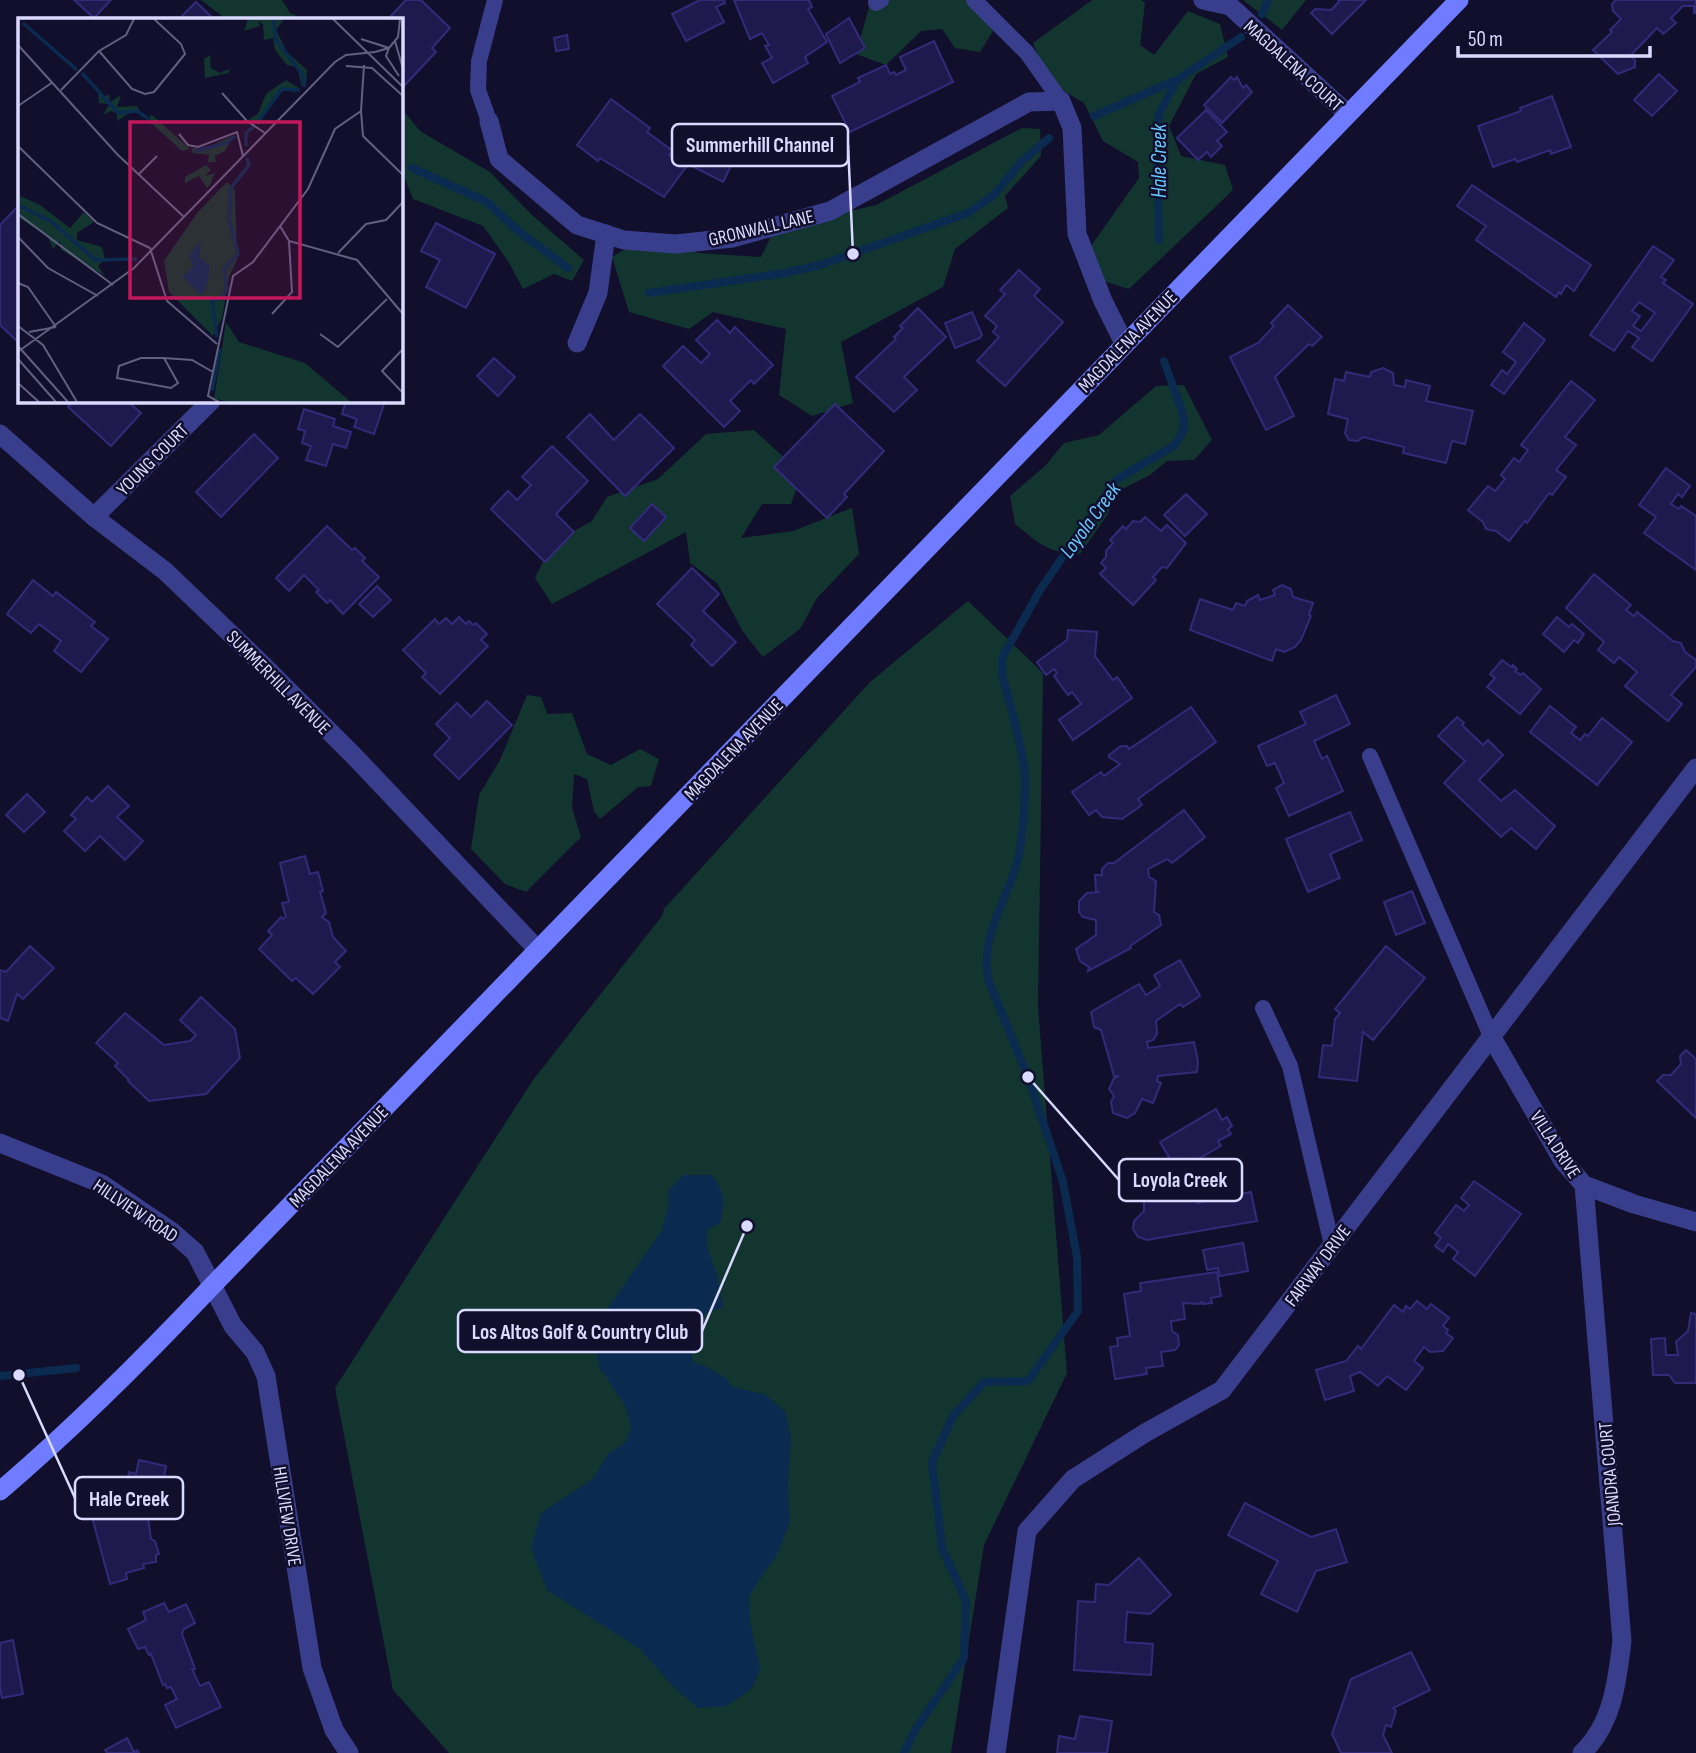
<svg xmlns="http://www.w3.org/2000/svg" width="1696" height="1753" viewBox="0 0 1696 1753" font-family="'Sofia Sans Condensed',sans-serif">
<style>
.green{fill:#123530}
.water{fill:#0a2b4f}
.lines{fill:none;stroke-linecap:round;stroke-linejoin:round}
.stream{stroke:#0a2b4f;stroke-width:8}
.building{fill:#1f1a4d;stroke:#322b7a;stroke-width:2;fill-rule:evenodd}
.service{stroke:#383e8c;stroke-width:16}
.minor{stroke:#383e8c;stroke-width:19}
.tertiary{stroke:#383e8c;stroke-width:19}
.secondary{stroke:#707cff;stroke-width:19}
.labels{text-anchor:middle;stroke-width:5;stroke-linejoin:round;paint-order:stroke}
.street-label{font-size:19px;fill:#dad9ff;stroke:#110f2b}
.water-label{font-size:21px;font-style:italic;fill:#67c9ff;stroke:#110f2b}
.inset-river{fill:none;stroke:#0a2b4f;stroke-width:3.5}
.inset-road{fill:none;stroke:#616080;stroke-width:2}
.view{fill:#c2185b;fill-opacity:0.15;stroke:#c2185b;stroke-width:3.5}
.inset-edge{fill:none;stroke:#dad9ff;stroke-width:3.5}
.leader{fill:none;stroke:#dad9ff;stroke-width:2.5}
.callout-dot{fill:#dad9ff;stroke:#110f2b;stroke-width:2.5}
.callout{fill:#110f2b;stroke:#dad9ff;stroke-width:2.5}
.callout-label{font-size:21px;text-anchor:middle;font-weight:bold;fill:#dad9ff}
</style>
<rect width="100%" height="100%" fill="#110f2b"/>
<g class="green">
<path d="M201 0H282L290 13 304 19H226Z"/>
<path d="M871 0H973L993 31 980 52 955 48 942 29 921 31 886 65 856 54Z"/>
<path d="M1092 0H1141L1145 3 1140 45 1154 55 1188 11 1220 24 1228 57 1196 74 1169 126 1181 156 1225 165 1233 190 1129 289 1103 281 1091 246 1139 178 1138 162 1103 141 1084 103 1047 81 1033 43Z"/>
<path d="M1243 0H1306L1282 30Z"/>
<path d="M401 108 420 131 490 172 532 215 584 260 572 281 554 274 523 289 508 261 483 226 413 199 401 169Z"/>
<path d="M1022 128 1040 129 1041 156 1005 196 1008 208 955 249 943 287 841 342 853 403 812 416 779 395 786 329 713 312 689 329 629 312 612 257 651 234 698 253 761 257 775 228 876 205Z"/>
<path d="M1184 385 1212 440 1194 460 1167 461 1150 475 1116 492 1108 514 1080 554C1046 552 1041 545 1015 524L1010 496 1045 466 1064 443 1099 435 1156 386Z"/>
<path d="M754 430 802 474 791 504H762L741 538 793 531 852 508 859 554 817 598 800 629 763 657 743 632 717 583 690 563 686 532 552 604 535 578 552 543 592 521 607 497 658 479 706 434Z"/>
<path d="M968 601 1043 673 1038 1007 1067 1373 984 1545 951 1753H449L393 1690 335 1388 533 1080 662 916 664 909 870 682Z"/>
<path d="M527 695 541 697 547 714 572 713 587 754 611 765 640 749 659 759 651 786 638 787 600 819 594 811 587 779 574 774 572 808 581 837 526 892 505 884 471 849 479 795 500 760Z"/>
</g>
<path class="water" d="M683 1175H712C725 1194 725 1201 720 1223L707 1230V1247L717 1274 723 1307 706 1313C696 1330 686 1344 694 1363L707 1367 727 1379 733 1387 766 1395 785 1412 791 1438 788 1486 790 1522 777 1555 760 1578 749 1597 750 1622 760 1669 752 1688 727 1706 698 1708 672 1685 640 1649 547 1590 531 1548 541 1513 593 1479 608 1454 626 1442 631 1426 625 1405 600 1368 595 1347 597 1324 662 1230 668 1208V1191Z"/>
<g class="lines">
<g class="stream">
<path d="M1262 14 1268 0"/>
<path d="M1094 116 1174 81"/>
<path d="M412 168 487 202 518 231 568 268"/>
<path d="M1159 240 1157 131 1159 114 1177 80 1241 37"/>
<path d="M649 293 785 273 820 265 968 213 994 195 1021 162 1049 138"/>
<path d="M0 1376 76 1368"/>
<path d="M904 1753 915 1730 964 1658 966 1601 942 1548 932 1462 953 1416 984 1382 1028 1381 1078 1311 1077 1257 1063 1182 1028 1077 989 982C977 933 1013 895 1020 848 1023 830 1027 785 1024 767 1020 736 1009 704 1002 673V658L1040 590 1116 480 1175 445 1183 431 1184 421 1182 411 1164 361"/>
</g>
</g>
<g class="building">
<path d="M74 0H111L94 18Z"/>
<path d="M406 0H421L450 28 432 48 436 52 403 87 401 85V19L389 18Z"/>
<path d="M700 0H724L725 3 716 7 724 22 686 41 672 14Z"/>
<path d="M734 0H809L812 7 808 9 827 42 805 57 808 63 773 83 762 63 772 58 765 46 769 45 762 33 750 39Z"/>
<path d="M1338 0H1366L1332 34 1311 13 1315 9 1331 10 1339 2Z"/>
<path d="M1616 0H1696V13H1694V6H1683L1671 18 1676 23 1663 34 1657 28 1633 53 1631 56 1635 60V67L1618 74 1593 50 1612 32 1610 30 1621 19 1613 11 1612 4Z"/>
<path d="M196 2 214 19 217 17 220 19H179Z"/>
<path d="M849 18 865 48 840 63 826 34Z"/>
<path d="M567 35 569 49 556 51 554 38Z"/>
<path d="M934 41 953 82 850 132 832 96 860 82 858 78 886 65 890 74 894 72 896 75 906 70 900 57Z"/>
<path d="M1659 74 1677 91 1652 116 1634 100Z"/>
<path d="M1231 77 1234 80 1237 77 1243 88 1246 85 1252 92 1222 123 1204 105Z"/>
<path d="M1552 96 1571 147 1551 154 1550 150 1517 162 1515 159 1493 167 1478 126 1521 111 1520 108Z"/>
<path d="M611 99 650 128 647 132 673 151 669 155 686 167 664 197 600 158 598 161 577 145Z"/>
<path d="M1206 110 1227 132 1217 141 1222 146 1211 157 1207 152 1198 160 1177 138Z"/>
<path d="M703 137 737 154 723 182 688 164Z"/>
<path d="M1472 185 1591 265 1574 291 1566 285 1561 294 1559 292 1556 297 1476 240 1486 226 1457 206Z"/>
<path d="M19 205V343L0 325V225Z"/>
<path d="M436 223 495 254 466 308 426 287 440 260 421 251Z"/>
<path d="M1653 246 1674 260 1661 277 1666 280 1663 283 1693 304 1652 361 1632 347 1639 338 1628 331 1614 351 1590 335ZM1639 302 1655 313 1641 331 1633 326 1640 316 1632 311Z"/>
<path d="M1019 270 1040 289 1034 296 1063 322 1005 386 977 361 999 337 993 332 997 326 985 316 1005 294 1000 290Z"/>
<path d="M1288 305 1322 337 1312 346 1309 344 1275 377 1294 416 1266 430 1230 357 1258 343 1274 326 1271 323Z"/>
<path d="M918 308 946 337 904 377 917 390 894 412 856 377 896 339 894 337 903 328 900 326Z"/>
<path d="M972 312 982 335 980 338 955 348 945 323Z"/>
<path d="M717 320 730 333 735 327 773 365 754 384 751 380 730 401 740 411 724 427 663 366 683 346 701 363 710 354 696 340Z"/>
<path d="M1524 323 1545 340 1504 394 1491 385 1502 370 1507 374 1516 362 1503 352Z"/>
<path d="M494 358 515 377 498 396 477 376Z"/>
<path d="M1383 368 1393 373 1394 385 1405 387 1406 380 1430 386 1426 401 1473 411 1465 444 1452 441 1446 463 1403 453 1404 447 1363 437 1358 441 1349 440 1345 433 1348 419 1328 414 1335 379 1344 381 1346 372 1370 377 1371 372Z"/>
<path d="M1571 381 1595 400 1565 437 1576 445 1556 470 1566 477 1552 495 1549 493 1527 523 1525 521 1509 541 1496 531 1486 529 1483 522 1468 510 1488 486 1495 491 1505 479 1501 475 1514 458 1519 462 1528 450 1521 445Z"/>
<path d="M74 401H127L141 413 111 446 68 407Z"/>
<path d="M346 401H385L374 434 354 427 357 419 342 414Z"/>
<path d="M835 404 884 451 844 494 847 497 827 518 774 467Z"/>
<path d="M304 409 335 419 333 426 351 432 346 448 333 444 326 466 306 460 311 446 302 443 305 431 298 429Z"/>
<path d="M590 414 614 440 640 414 674 448 625 496 567 437Z"/>
<path d="M254 434 278 458 221 517 196 492Z"/>
<path d="M552 446 588 481 556 514 574 532 545 562 491 509 508 491 517 500 531 485 522 477Z"/>
<path d="M1666 468 1690 486 1682 497 1678 494 1671 504 1679 509 1681 506 1696 516V570L1644 533 1656 517 1639 505Z"/>
<path d="M1186 494 1207 514 1185 536 1164 515Z"/>
<path d="M652 504 666 517 644 541 630 528Z"/>
<path d="M1145 517 1161 531 1167 525 1186 543 1167 568 1162 567 1153 577 1156 580 1133 605 1100 574 1106 568 1101 563 1106 557V551L1113 543 1110 540 1123 526 1126 529 1133 521 1140 522Z"/>
<path d="M327 526 352 550 355 548 365 558 362 561 379 577 343 614 330 600 327 603 316 592 319 590 304 575 289 591 276 578Z"/>
<path d="M692 568 719 594 703 611 736 642 712 666 691 645 695 640 657 604Z"/>
<path d="M1594 574 1631 605 1626 610 1634 616 1637 612 1673 641 1681 643 1685 652 1696 660V667L1671 695 1682 704 1668 721 1625 686 1637 672 1619 657 1614 663 1598 650 1604 642 1566 608Z"/>
<path d="M33 580 53 596 56 592 95 622 91 626 108 639 81 672 54 651 61 641 39 624 31 633 7 614Z"/>
<path d="M1282 585 1291 589 1293 597 1313 603 1309 615 1311 616 1301 640 1295 647 1284 652 1276 649 1272 661 1190 630 1200 599 1233 610 1236 603 1245 606 1247 601 1258 595 1260 600 1275 595 1273 590Z"/>
<path d="M377 586 391 600 373 617 359 604Z"/>
<path d="M459 617 466 624 469 621 473 625 476 623 487 634 481 640 488 646 440 694 422 677 426 673 403 650 435 619 439 624 446 618 452 624Z"/>
<path d="M1557 617 1569 627 1572 624 1584 634 1578 643 1574 640 1564 652 1543 634Z"/>
<path d="M1068 630 1097 632 1095 656 1113 680 1117 677 1132 698 1073 740 1059 720 1081 704 1072 692 1068 695 1054 676 1057 673 1054 669 1046 675 1037 662 1067 640Z"/>
<path d="M1502 660 1512 667 1513 665 1517 669 1515 671 1521 675 1523 673 1541 689 1520 714 1487 687 1495 678 1490 674Z"/>
<path d="M1336 695 1350 724 1314 741 1322 759 1327 756 1343 791 1289 816 1276 788 1284 783 1275 763 1267 766 1258 746 1306 724 1300 712Z"/>
<path d="M487 701 512 725 459 779 434 755 450 738 436 724 457 703 471 717Z"/>
<path d="M1550 706 1576 727 1571 733 1580 740 1585 734 1588 736 1602 718 1632 742 1597 785 1530 732Z"/>
<path d="M1191 707 1216 742 1138 799 1142 805 1122 819 1102 817 1096 810 1089 815 1072 792 1101 772 1104 776 1120 764 1109 757V755L1121 746H1127L1129 749Z"/>
<path d="M1457 717 1464 723 1462 725 1483 745 1488 740 1503 755 1479 780 1501 801 1515 790 1555 826 1536 849 1511 828 1501 837 1444 783 1465 761 1438 736Z"/>
<path d="M108 786 129 806 117 817 143 841 125 860 100 836 85 851 64 831 76 819 71 815 87 797 92 802Z"/>
<path d="M27 794 45 812 24 832 6 815Z"/>
<path d="M1184 810 1205 837 1172 863 1167 859 1148 869 1149 877 1156 881 1154 912 1159 915 1161 925 1130 946 1131 948 1088 971 1089 967 1080 961 1076 949 1096 935V920L1083 917 1079 912V901L1087 893 1098 892 1096 891 1095 875H1102V869L1108 863H1114Z"/>
<path d="M1350 812 1362 840 1330 854 1340 878 1308 892 1286 839Z"/>
<path d="M305 856 310 874 318 872 323 891 320 892 326 913 322 917 329 922 333 937 346 951 335 962 340 967 313 994 296 978 292 981 259 949 272 935 268 931 281 917 283 919 286 917 282 903 289 902 280 863Z"/>
<path d="M1412 891 1425 923 1396 935 1384 902Z"/>
<path d="M30 946 54 968 23 999 17 994 8 1021 0 1018V970L6 972Z"/>
<path d="M1386 946 1425 978 1373 1040 1363 1032 1357 1081 1319 1077 1323 1045 1332 1046 1335 1019 1340 1013 1335 1009Z"/>
<path d="M1180 960 1200 996 1183 1007 1180 1004 1156 1021 1157 1034 1153 1040 1147 1042 1148 1048 1194 1042 1198 1061 1197 1072 1158 1076 1157 1081 1161 1083 1153 1103 1142 1099 1135 1113 1127 1118 1113 1113 1111 1102 1114 1096 1109 1089 1114 1078 1119 1076H1114L1101 1030 1094 1027 1091 1012 1139 984 1146 995 1160 986 1154 975Z"/>
<path d="M201 997 235 1029 240 1058 206 1094 149 1101 128 1081 129 1080 115 1066 118 1063 96 1043 125 1013 164 1045 190 1041 196 1035 180 1020Z"/>
<path d="M1686 1050 1696 1059V1118L1657 1081 1663 1075H1671L1681 1064 1680 1056Z"/>
<path d="M1216 1109 1222 1120 1227 1117 1232 1126 1228 1129 1231 1134 1218 1141 1221 1146 1177 1171 1160 1142Z"/>
<path d="M1191 1169 1198 1175V1189L1193 1194 1196 1196 1197 1203 1251 1192 1257 1221 1147 1240 1138 1237 1133 1229 1134 1221 1144 1211V1201L1134 1193 1137 1181 1140 1178Z"/>
<path d="M1474 1181 1521 1214 1475 1276 1453 1259 1458 1252 1448 1244 1443 1252 1435 1246 1441 1238 1435 1233 1456 1205 1464 1211 1469 1205 1461 1198Z"/>
<path d="M1243 1243 1248 1271 1220 1276 1218 1268 1207 1270 1203 1250Z"/>
<path d="M1217 1272 1221 1296 1211 1298 1212 1303 1202 1304V1302L1199 1304 1183 1303 1185 1319 1171 1321 1172 1331 1178 1335 1179 1345 1175 1350 1161 1352 1163 1366 1146 1368 1147 1374 1115 1379 1110 1347 1118 1346 1117 1338 1130 1336 1124 1294 1141 1291 1140 1283Z"/>
<path d="M1417 1301 1427 1309 1431 1304 1449 1318 1443 1326 1448 1330 1446 1333 1453 1338 1443 1351 1430 1352 1424 1347 1414 1361 1423 1368 1406 1390 1387 1376 1378 1386 1360 1372 1350 1376 1354 1391 1325 1400 1316 1370 1346 1361 1358 1346 1361 1349 1394 1305 1403 1312 1406 1306 1410 1309Z"/>
<path d="M1691 1313 1696 1314V1383H1675L1669 1375H1653L1651 1339 1665 1338 1666 1355H1678L1676 1342 1688 1331Z"/>
<path d="M139 1460 166 1466 163 1482 152 1479 146 1507 131 1502 129 1509 131 1516 147 1512 151 1539 155 1541 159 1554 156 1555V1562L143 1564 144 1568 126 1573 127 1579 110 1584 91 1513 96 1512 95 1509 106 1506 108 1497 117 1499 119 1490 125 1492 129 1472 136 1474Z"/>
<path d="M1245 1503 1311 1537 1336 1529 1347 1562 1316 1571 1297 1612 1261 1594 1278 1561 1228 1535Z"/>
<path d="M1139 1558 1171 1595 1150 1614 1127 1612 1125 1642 1153 1644 1151 1675 1074 1670 1078 1601 1095 1602 1096 1584 1109 1585Z"/>
<path d="M164 1603 169 1612 186 1604 195 1623 184 1629 182 1634 195 1669H192L200 1686 209 1682 221 1707 176 1728 165 1705 177 1699 171 1687 167 1688 165 1684 163 1685 151 1654 149 1655 145 1647 138 1649 128 1629 146 1620 143 1612Z"/>
<path d="M13 1640 23 1694 2 1698 0 1688V1643Z"/>
<path d="M1411 1652 1430 1690 1393 1708 1396 1711 1391 1727 1386 1725 1383 1735 1392 1753H1341L1332 1734 1351 1679Z"/>
<path d="M1080 1716 1112 1721 1107 1753H1057L1059 1736 1075 1739Z"/>
<path d="M127 1738 134 1752 137 1750 139 1753H107L105 1750Z"/>
</g>
<g class="lines">
<g class="service">
<path d="M974 0 1027 53 1061 101"/>
<path d="M876 3 881 0"/>
<path d="M489 121 478 90 479 61 495 0"/>
<path d="M1370 756 1491 1036"/>
<path d="M1263 1008 1290 1066 1332 1245"/>
</g>
<g class="minor">
<path d="M1203 0 1230 6 1348 114"/>
<path d="M489 121 499 159 577 225 624 240 676 244 732 238 830 211 1029 102 1061 101 1072 128 1077 234 1103 301 1124 343"/>
<path d="M577 343 598 293 606 234"/>
<path d="M94 517 211 401"/>
<path d="M1491 1036 1563 1161 1584 1185 1634 1204 1696 1222"/>
<path d="M0 1143 102 1184 171 1231 195 1252 233 1326 255 1352 266 1376 312 1668 334 1730 349 1753"/>
<path d="M996 1753 1027 1531 1073 1479 1145 1433 1222 1390 1696 768"/>
<path d="M1582 1753C1613 1724 1617 1681 1622 1641L1584 1185"/>
</g>
<path class="tertiary" d="M0 434 94 517 165 571 262 664 354 756 538 950"/>
<path class="secondary" d="M0 1491C75 1427 144 1358 212 1286L1459 0"/>
</g>
<g class="labels">
<g class="street-label">
<text transform="translate(1294 65) rotate(42)" y="7">MAGDALENA COURT</text>
<text transform="translate(761 227) rotate(-13)" y="7">GRONWALL LANE</text>
<text transform="translate(1127 341) rotate(-46)" y="7">MAGDALENA AVENUE</text>
<text transform="translate(152 459) rotate(-45)" y="7">YOUNG COURT</text>
<text transform="translate(279 682) rotate(45)" y="7">SUMMERHILL AVENUE</text>
<text transform="translate(733 749) rotate(-46)" y="7">MAGDALENA AVENUE</text>
<text transform="translate(1556 1144) rotate(57)" y="7">VILLA DRIVE</text>
<text transform="translate(338 1156) rotate(-46)" y="7">MAGDALENA AVENUE</text>
<text transform="translate(136 1210) rotate(34)" y="7">HILLVIEW ROAD</text>
<text transform="translate(1317 1265) rotate(-53)" y="7">FAIRWAY DRIVE</text>
<text transform="translate(1609 1474) rotate(-95)" y="7">JOANDRA COURT</text>
<text transform="translate(288 1516) rotate(81)" y="7">HILLVIEW DRIVE</text>
</g>
<g class="water-label">
<text transform="translate(1159 161) rotate(-90)" y="7">Hale Creek</text>
<text transform="translate(1090 520) rotate(-54)" y="7">Loyola Creek</text>
</g>
</g>
<g transform="translate(18 18)">
<rect width="385" height="385" fill="#110f2b"/>
<path d="M230 1H266L258 12 269 34 289 52 288 68 284 69 279 49 269 47 257 32 255 20 246 22 245 6 240 3 242 8 226 13ZM192 37 193 50 202 55 211 51V55L187 60 186 41ZM268 62 281 70 278 74 264 72 256 80 241 107 231 101 240 96 248 76ZM80 72 87 78 91 76 92 84 103 77 99 89 119 88 124 96 113 94 99 103V96L93 93 85 97 91 86 81 85ZM133 96 171 130 169 132 164 133 131 103ZM216 117 207 133 197 138 198 144H190L191 137 175 135 173 130H188ZM188 147 193 152 187 158 197 155 192 167 189 170 181 158 167 165V159ZM209 164 217 172 219 242 211 259 204 300 195 318 151 274 146 243 179 195ZM0 177 22 187 52 210 66 194 76 204 59 215V222L84 229 87 241 80 248 87 258 43 232 42 223 35 231 30 219 0 199ZM208 304 221 324 287 345 333 384H210L196 380Z" fill="#123530"/>
<path d="M183 222 181 240 191 246V257L187 274 182 276 165 259 175 249 172 237Z" fill="#0a2b4f"/>
<path class="inset-river" d="M256 1 258 22 285 57 286 69M5 5 59 52M64 55 100 95 119 93 131 101M239 105 264 71 282 72M228 128V115L236 108M177 133 209 125 217 118M0 187 34 204 77 242 119 241M199 319 194 283 203 280 209 271 206 251 220 236 211 201 213 170 231 147 229 140M194 373 202 331"/>
<path class="inset-road" d="M315 1 385 69M343 21 371 30 368 38 381 58M377 23 385 51M0 27 99 136 166 199M81 33 114 71 127 76 136 74 167 36 163 26 136 1M357 34 371 30 380 19 382 1M328 48 354 50 385 78M43 72 81 33 108 17 116 1M204 75 229 103 247 115M0 88 35 64M343 93 345 118 385 157M161 116 170 127 180 129 219 114 225 138M0 128 79 205 132 230 149 283 199 326M121 156 139 138M0 196 95 267M262 208 271 223 339 242 385 296M0 219 30 250 80 278M320 235 348 206 368 202 385 184M0 265 10 269 38 309M254 296 274 274 271 223M0 308 25 327 59 384M11 314 38 309M302 316 320 329 369 281M0 328 50 384M385 331 364 353 385 375M1 333 116 250 317 44 328 37 357 34M123 340H146L160 365 153 370 99 360 101 348ZM146 340 174 342 195 354M0 341 38 384M0 365 21 384M201 384 190 378 215 258 235 244 290 171 317 111 343 93 346 47"/>
<path class="view" d="M112 104H282V280H112Z"/>
<rect width="385" height="385" class="inset-edge"/>
</g>
<path class="leader" d="M853 254L848 145M1028 1077L1119 1180M747 1226L702 1331M19 1375L75 1498"/>
<g class="callout-dot">
<circle cx="853" cy="254" r="7"/>
<circle cx="1028" cy="1077" r="7"/>
<circle cx="747" cy="1226" r="7"/>
<circle cx="19" cy="1375" r="7"/>
</g>
<g class="callout">
<rect x="672" y="124" width="176" height="42" rx="7"/>
<rect x="1119" y="1159" width="123" height="42" rx="7"/>
<rect x="458" y="1310" width="244" height="42" rx="7"/>
<rect x="75" y="1477" width="108" height="42" rx="7"/>
</g>
<g class="callout-label">
<text x="760" y="152">Summerhill Channel</text>
<text x="1180" y="1187">Loyola Creek</text>
<text x="580" y="1339">Los Altos Golf &amp; Country Club</text>
<text x="129" y="1506">Hale Creek</text>
</g>
<path d="M1458 46v10h192v-10" fill="none" stroke="#dad9ff" stroke-width="3.5"/>
<text x="1468" y="46" font-size="21" fill="#dad9ff" stroke="#110f2b" stroke-width="5" paint-order="stroke">50 m</text>
</svg>
